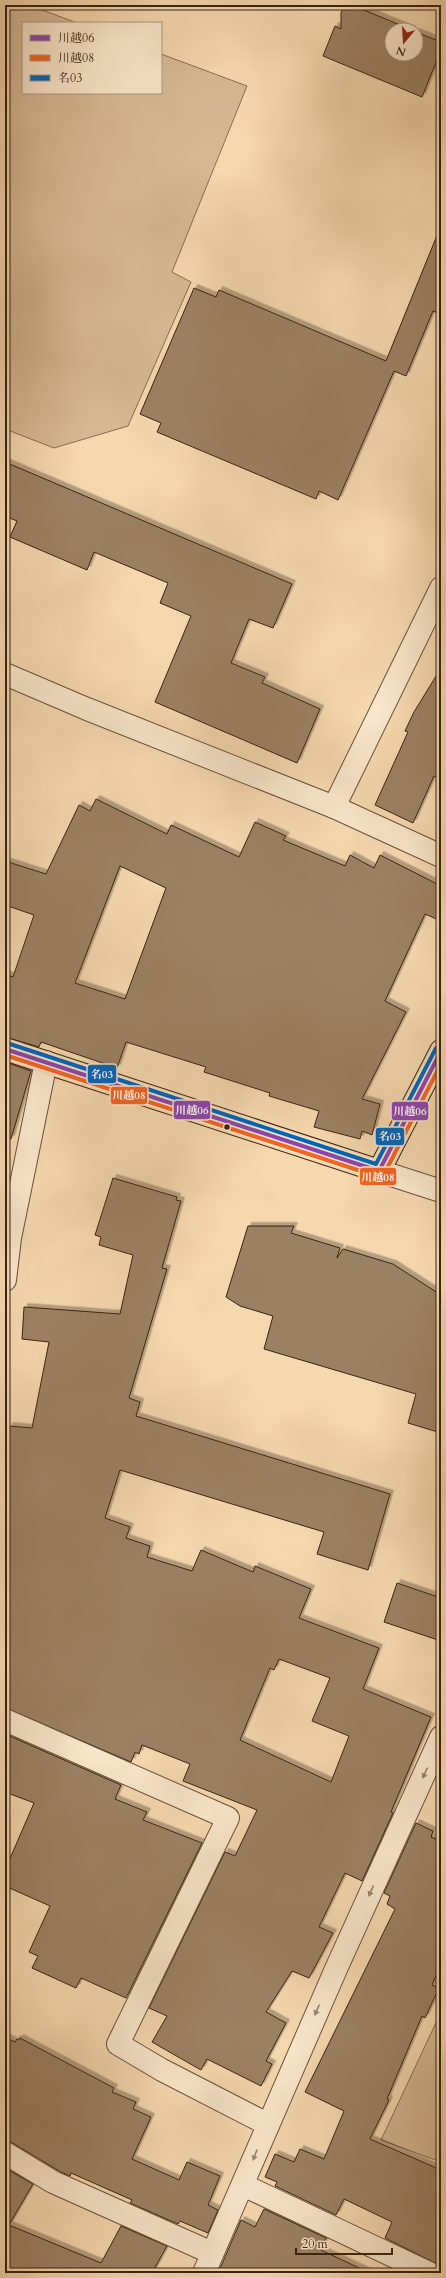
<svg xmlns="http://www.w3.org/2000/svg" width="446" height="2278" viewBox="0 0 446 2278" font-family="Cardo,'Noto Serif JP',serif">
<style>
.green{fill:#d6b994;stroke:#876e52}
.building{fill:#9b8163;stroke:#382311;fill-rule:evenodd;filter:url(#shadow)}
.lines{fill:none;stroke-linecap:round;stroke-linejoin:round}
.minor-casing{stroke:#685038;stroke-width:24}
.tertiary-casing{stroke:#685038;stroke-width:24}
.primary-casing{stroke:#382311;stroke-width:24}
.minor{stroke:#f9e6cb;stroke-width:22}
.tertiary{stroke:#f9e6cb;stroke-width:22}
.primary{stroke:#f6d8af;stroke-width:22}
.bus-1-casing{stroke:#f9e6cb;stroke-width:7}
.bus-2-casing{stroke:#f9e6cb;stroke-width:7}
.bus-3-casing{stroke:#f9e6cb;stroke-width:7}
.bus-1{stroke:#8e44ad;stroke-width:4}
.bus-2{stroke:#f26522;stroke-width:4}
.bus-3{stroke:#0065bd;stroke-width:4}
.oneway{fill:#98846e}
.bus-dot{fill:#382311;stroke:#f9e6cb;stroke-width:1.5}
.line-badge{stroke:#f9e6cb;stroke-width:1.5}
.badge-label{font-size:11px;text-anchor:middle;font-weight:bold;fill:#fff}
</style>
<defs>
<filter id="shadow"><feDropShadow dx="3.5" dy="-3.5" stdDeviation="0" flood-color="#0004"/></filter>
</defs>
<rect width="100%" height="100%" fill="#f6d8af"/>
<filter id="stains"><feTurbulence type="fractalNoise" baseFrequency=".005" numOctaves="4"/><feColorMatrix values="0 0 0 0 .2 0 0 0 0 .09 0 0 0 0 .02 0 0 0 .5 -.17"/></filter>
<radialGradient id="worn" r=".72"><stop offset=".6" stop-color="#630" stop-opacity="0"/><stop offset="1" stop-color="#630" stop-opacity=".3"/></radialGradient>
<g class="green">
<path d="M5 5H29L77 23H23V93H161V54L247 86 172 272 191 282 128 426 54 448 5 429Z"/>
<path d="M441 2012V2162L381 2140Z"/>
</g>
<g class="building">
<path d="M344 5H352L412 30H392V54H416V32L441 42V50L422 97 323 56 335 26 341 29V13Z"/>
<path d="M440 228 441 314 433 311 406 376 394 371 338 500 319 491 316 499 157 432 161 423 140 414 194 288 216 297 219 290 386 361Z"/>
<path d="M5 462 292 584 273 628 249 619 231 663 265 677 262 683 320 709 297 763 155 702 191 616 160 603 168 583 94 552 87 570 10 537 17 521 5 516Z"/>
<path d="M441 668V779L434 776 413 823 375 805 408 732 405 731 414 712Z"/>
<path d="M96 799 167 834 171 825 239 857 255 822 286 836 283 840 345 866 350 855 374 868 380 855 441 886V921L425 914 385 1001 406 1012 362 1099 380 1104 372 1135 362 1131 360 1139 314 1127 319 1111 269 1096 270 1093 204 1072 206 1067 126 1042 117 1068 41 1042 39 1047 5 1037V974L13 977 34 915 5 905V861L46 874 79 805 90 811ZM120 866 166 888 125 999 75 983Z"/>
<path d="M5 1062 31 1071 11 1139 5 1138Z"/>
<path d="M113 1178 177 1197 176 1200 181 1201 162 1268 167 1269 129 1398 140 1402 136 1416 390 1494 368 1570 317 1554 324 1532 120 1470 105 1518 130 1527 126 1538 150 1546 147 1557 192 1571 201 1550 253 1572 255 1566 311 1589 299 1618 379 1648 363 1689 431 1717 391 1812 393 1813 362 1881 345 1873 319 1927 333 1933 309 1978 292 1971 266 2012 286 2023 266 2061 272 2064 261 2086 207 2059 201 2070 152 2042 167 2016 149 2008 225 1852 235 1856 257 1810 183 1781 190 1764 142 1745 139 1754 135 1752 131 1762 5 1708V1472L9 1426 32 1428 49 1342 22 1339 24 1307 120 1314 133 1255 99 1245 101 1237 95 1235ZM279 1659 330 1678 312 1721 349 1736 331 1782 240 1740 270 1668 274 1670Z"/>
<path d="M248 1226H294L291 1233 340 1248 337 1258 343 1249 393 1264 441 1295V1433L408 1423 416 1394 264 1349 273 1316 240 1306 226 1297Z"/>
<path d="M397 1583 441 1598V1641L384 1622Z"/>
<path d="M5 1734 121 1785 115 1799 147 1812 143 1820 202 1843 126 1998 81 1978 76 1988 32 1968 38 1956 29 1952 50 1906 5 1886V1870L34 1803 5 1792Z"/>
<path d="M416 1823 433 1831 431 1837 441 1841V1964L432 1985 439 1988 425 2018 422 2016 387 2099 389 2100 370 2139 441 2170V2266L385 2238 392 2222 344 2199 336 2215 275 2186 277 2182 265 2177 275 2154 294 2162 300 2149 324 2159 344 2111 305 2092 395 1909 387 1904 390 1896 384 1893Z"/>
<path d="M5 2037 15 2042 17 2039 19 2040 20 2038 114 2088 112 2092 136 2102 133 2109 151 2117 132 2159 179 2180 187 2162 220 2176 208 2205 218 2210 208 2233 180 2221 178 2224 130 2203 132 2200 71 2173 70 2176 59 2171 11 2142 5 2141Z"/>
<path d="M5 2168 33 2184 9 2225 101 2263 121 2226 167 2246 152 2273H5Z"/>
<path d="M264 2209 326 2238 321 2250 370 2273H218L241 2220 255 2227Z"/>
</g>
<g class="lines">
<g class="minor-casing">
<g id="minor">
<path d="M5 674 87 709 334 807 441 856"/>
<path d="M5 1280 10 1238 46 1062"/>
<path d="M5 1720 228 1818 118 2044 162 2070 267 2124"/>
<path d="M5 2153 53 2182 212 2253"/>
<path d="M243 2185 429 2273"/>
<path d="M204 2273 336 1969 441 1737"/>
</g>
</g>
<g class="tertiary-casing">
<g id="tertiary">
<path d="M334 807 441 588"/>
<path d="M379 1171 441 1191"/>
</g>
</g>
<g class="primary-casing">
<path id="primary" d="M5 1049 379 1171 441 1051"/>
</g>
<use href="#minor" class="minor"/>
<use href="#tertiary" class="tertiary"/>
<use href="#primary" class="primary"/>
<g class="bus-1-casing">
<g id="bus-1">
<path d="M5 1049 379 1171"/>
<path d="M379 1171 441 1051"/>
</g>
</g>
<g class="bus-2-casing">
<path id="bus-2" d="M5 1055 379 1177 384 1174 441 1064"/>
</g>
<g class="bus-3-casing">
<path id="bus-3" d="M7 1043 376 1164 436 1048"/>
</g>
<use href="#bus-1" class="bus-1"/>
<use href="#bus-2" class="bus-2"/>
<use href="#bus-3" class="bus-3"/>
</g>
<defs><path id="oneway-solid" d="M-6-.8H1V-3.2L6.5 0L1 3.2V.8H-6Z"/></defs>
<g class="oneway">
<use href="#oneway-solid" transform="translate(425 1773) rotate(115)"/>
<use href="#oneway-solid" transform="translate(371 1891) rotate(114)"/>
<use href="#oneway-solid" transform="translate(317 2010) rotate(114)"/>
<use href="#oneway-solid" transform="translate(255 2155) rotate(111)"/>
</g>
<circle class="bus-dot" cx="227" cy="1127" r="3.5"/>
<g class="line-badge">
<rect x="87" y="1064" width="30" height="20" rx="4" fill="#0065bd"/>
<rect x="110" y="1086" width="38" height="19" rx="4" fill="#f26522"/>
<rect x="173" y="1100" width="38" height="20" rx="4" fill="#8e44ad"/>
<rect x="391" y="1101" width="38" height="20" rx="4" fill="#8e44ad"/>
<rect x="375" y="1127" width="30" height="19" rx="4" fill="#0065bd"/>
<rect x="359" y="1167" width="38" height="19" rx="4" fill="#f26522"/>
</g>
<g class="badge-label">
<text x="102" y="1078">名03</text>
<text x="129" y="1099">川越08</text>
<text x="192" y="1114">川越06</text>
<text x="410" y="1115">川越06</text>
<text x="390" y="1140">名03</text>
<text x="378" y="1181">川越08</text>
</g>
<rect width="446" height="2278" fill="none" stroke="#f6d8af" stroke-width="20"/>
<rect x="6" y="6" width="434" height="2266" fill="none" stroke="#382311" stroke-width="2"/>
<rect x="10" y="10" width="426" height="2258" fill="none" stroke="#382311"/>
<rect x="22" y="22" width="140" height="72" fill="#f9e6cb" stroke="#ac9881"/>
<rect x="30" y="35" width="20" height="6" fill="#8e44ad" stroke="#ac9881"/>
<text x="58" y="42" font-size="12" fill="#382311">川越06</text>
<rect x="30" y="55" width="20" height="6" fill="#f26522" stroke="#ac9881"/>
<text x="58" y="62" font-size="12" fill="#382311">川越08</text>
<rect x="30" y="75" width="20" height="6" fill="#0065bd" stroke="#ac9881"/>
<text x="58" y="82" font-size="12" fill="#382311">名03</text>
<g transform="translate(404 42) rotate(198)"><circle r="19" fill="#f9e6cb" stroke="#ac9881"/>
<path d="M0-3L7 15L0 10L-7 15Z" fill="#8f2418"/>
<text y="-6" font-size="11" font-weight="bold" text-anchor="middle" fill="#382311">N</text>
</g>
<path d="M296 2248v6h96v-6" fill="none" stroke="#382311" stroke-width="2"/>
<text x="302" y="2248" font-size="12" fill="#382311" stroke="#f9e6cb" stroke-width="3" paint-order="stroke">20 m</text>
<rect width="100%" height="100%" filter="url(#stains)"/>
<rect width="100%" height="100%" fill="url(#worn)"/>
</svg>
